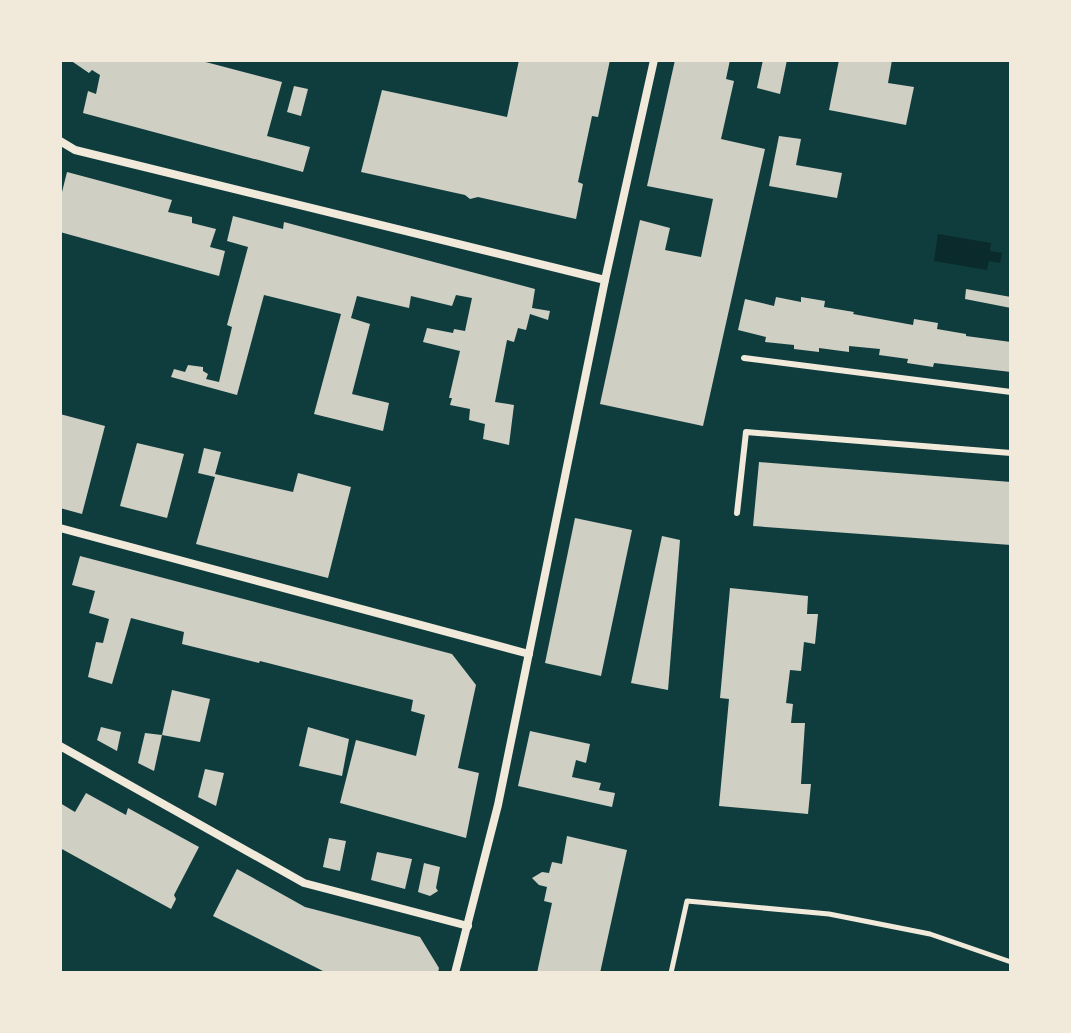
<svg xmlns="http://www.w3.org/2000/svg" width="1071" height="1033" viewBox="0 0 1071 1033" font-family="Helvetica,sans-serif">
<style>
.water{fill:#0a2a2b}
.building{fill:#cfcfc3}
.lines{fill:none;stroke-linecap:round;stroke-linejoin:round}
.path{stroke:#f1e9da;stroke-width:5}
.service{stroke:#f1e9da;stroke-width:6}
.minor{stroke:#f1e9da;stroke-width:8}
</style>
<rect width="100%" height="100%" fill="#0f3d3e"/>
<path class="water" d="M938 234 991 243 990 251 1002 253 1000 263 989 261 987 270 934 261Z"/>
<g class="building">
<path d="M70 60H198L282 82 267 136 310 147 303 172 83 113 88 91 96 94 100 75 92 70 89 73Z"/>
<path d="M519 60H610L598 117 592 116 578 182 583 184 576 219 478 197 470 199 465 195 361 172 382 90 507 117Z"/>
<path d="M675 60H730L726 79 734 81 721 139 765 149 703 426 600 404 640 220 670 228 665 250 701 257 713 199 647 186Z"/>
<path d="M763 60H787L780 94 757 88Z"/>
<path d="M839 60H892L888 83 914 87 906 125 829 110Z"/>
<path d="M294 86 308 89 301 116 287 112Z"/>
<path d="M779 136 801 139 796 165 842 173 837 198 769 186Z"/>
<path d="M67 172 172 200 168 212 192 217V223L216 229 210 247 225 251 219 276 60 232V200Z"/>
<path d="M233 216 283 229 284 222 535 289 532 308 550 311 548 320 530 314 526 330 518 328 514 342 507 340 495 402 514 405 509 445 483 439 485 424 469 420 470 409 450 405 452 398H449L460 351 423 342 427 328 453 333 454 329 465 331 472 298 456 295 452 306 411 296 409 308 357 296 351 318 370 324 352 394 389 403 383 431 314 414 341 314 264 295 237 395 171 377 174 369 185 372 188 365 203 367V371L208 374 206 379 219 382 232 327 227 325 248 247 227 241Z"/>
<path d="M966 289 1011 297V308L965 299Z"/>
<path d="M776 297 801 302V297L825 301 824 307 854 312 853 314 913 325 914 319 938 323 937 329 966 334V336L1011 342V372L934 363 933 367 907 363 908 359 879 355 880 349 849 346V352L819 348V352L794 349V345L765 342 766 337 738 330 745 299 774 306Z"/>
<path d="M60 414 105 426 82 514 60 508Z"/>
<path d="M137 443 184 454 167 518 120 506Z"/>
<path d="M204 448 221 452 215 474 293 492 298 473 351 487 328 578 196 544 215 477 198 473Z"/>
<path d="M759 462 1011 482V545L753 526Z"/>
<path d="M575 518 632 530 601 676 545 663Z"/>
<path d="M662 536 680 540 668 690 631 683Z"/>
<path d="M80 556 452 654 476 685 458 768 479 773 466 838 340 803 356 740 416 756 425 715 411 711 413 700 260 661 259 663 182 644 184 632 131 618 112 684 88 677 96 642 103 643 109 619 89 613 95 591 72 585Z"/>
<path d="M730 588 808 596 807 614H818L815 644 804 642 801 671 790 670 786 703 793 704 791 723H805L801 784H811L808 814 719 806 729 699 720 698Z"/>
<path d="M172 690 210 699 200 742 162 735Z"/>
<path d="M101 727 121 732 117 751 97 740Z"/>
<path d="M308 727 349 739 342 776 299 766Z"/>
<path d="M530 731 590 744 586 763 576 760 572 777 601 783 599 790 615 793 612 807 518 786Z"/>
<path d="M145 733 162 735 154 771 138 763Z"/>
<path d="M205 769 224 773 216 806 198 797Z"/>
<path d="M86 793 126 815 128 808 199 847 174 895 176 899 171 909 60 848V803L75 812Z"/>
<path d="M567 836 627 850 600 973H537L552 903 544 901 547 887 539 885 532 878 542 872 549 873 552 862 562 864Z"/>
<path d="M329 838 346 841 340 871 323 867Z"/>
<path d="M377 852 412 859 405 889 371 880Z"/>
<path d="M424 863 440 867 436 888 438 891 430 896 418 892Z"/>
<path d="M237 869 305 907 420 937 439 968 438 973H327L213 916Z"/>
</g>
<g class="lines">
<path class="path" d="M671 973 687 901 829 914 930 934 1011 962"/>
<g class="service">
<path d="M744 358 1011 392"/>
<path d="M737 513 746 432 1011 453"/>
</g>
<g class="minor">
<path d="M60 141 75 150 605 280"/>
<path d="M60 528 529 654"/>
<path d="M60 746 304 883 468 926"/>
<path d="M455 973 498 805 605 280 654 60"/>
</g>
</g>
<rect width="1071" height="1033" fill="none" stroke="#f1e9da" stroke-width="124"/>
</svg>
